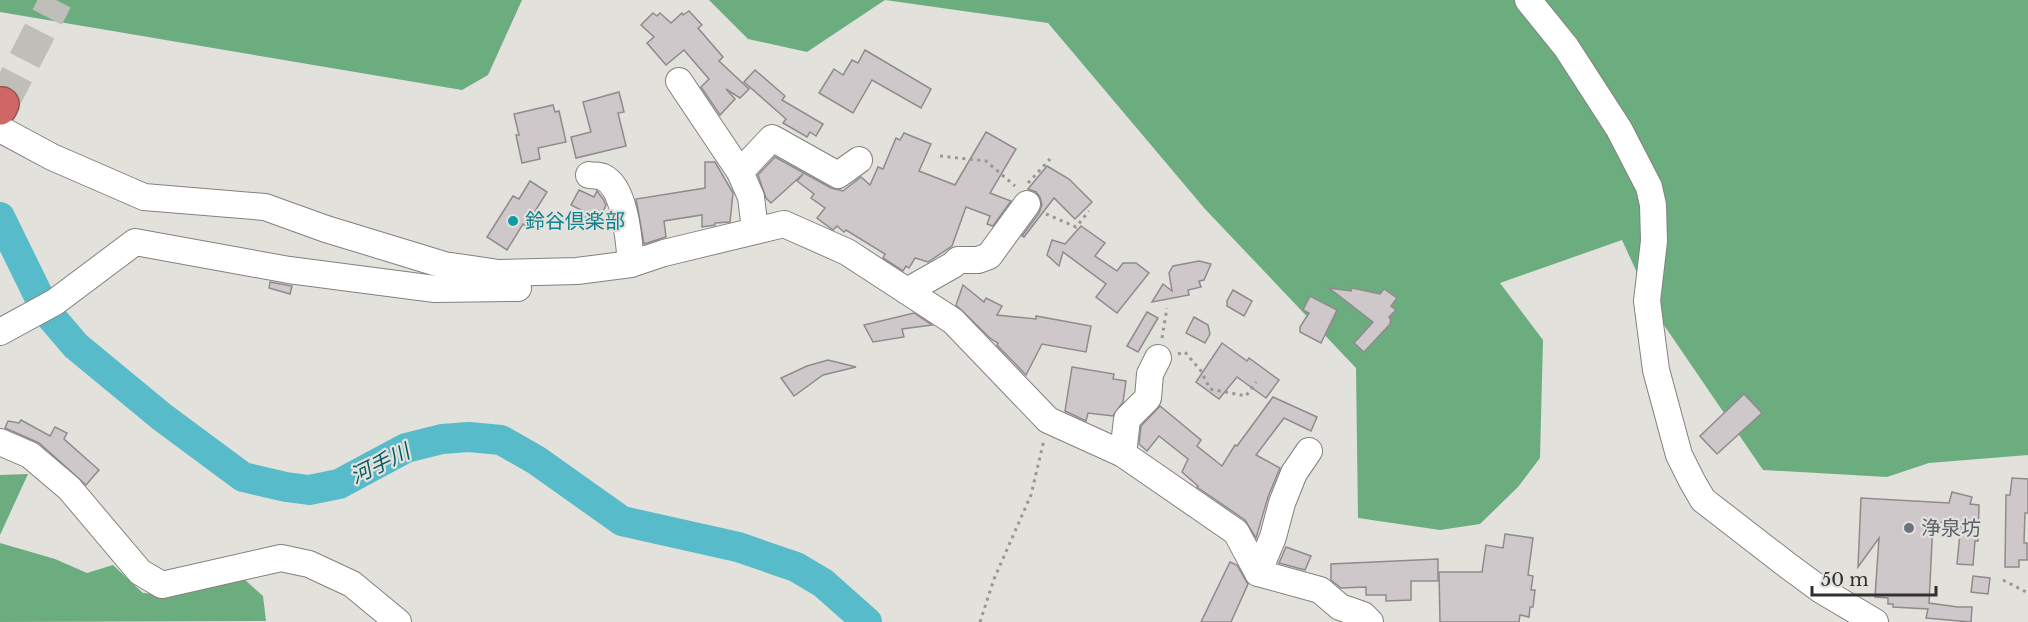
<svg xmlns="http://www.w3.org/2000/svg" width="2028" height="622" viewBox="0 0 2028 622" font-family="'Libre Baskerville','Noto Sans JP',serif">
<style>
.forest{fill:#6cad80}
.lines{fill:none;stroke-linecap:round;stroke-linejoin:round}
.river{stroke:#58bbc9;stroke-width:30}
.building{fill:#cfc8ca;stroke:#908a8c;stroke-width:1.5}
.highway-tunnel{stroke:#bfbeb9;stroke-width:33;stroke-dasharray:33 16;stroke-linecap:butt}
.minor-casing{stroke:#83817c;stroke-width:28}
.highway-casing{stroke:#975453;stroke-width:36}
.path{stroke:#989793;stroke-width:3;stroke-dasharray:3 4.5;stroke-linecap:butt}
.minor{stroke:#fff;stroke-width:26}
.highway{stroke:#ce6766;stroke-width:33}
.culture-dot{fill:#0f9aa8;stroke:#e3e1dc;stroke-width:2}
.worship-dot{fill:#6b7280;stroke:#e3e1dc;stroke-width:2}
.labels{text-anchor:middle;stroke-width:4.5;stroke-linejoin:round;paint-order:stroke}
.culture-label{font-size:20px;fill:#0d838f;stroke:#e3e1dc;text-anchor:start}
.worship-label{font-size:20px;fill:#5b616d;stroke:#e3e1dc;text-anchor:start}
.water-label{font-size:21px;font-style:italic;fill:#065f69;stroke:#e3e1dc}
</style>
<rect width="100%" height="100%" fill="#e3e1dc"/>
<g class="forest">
<path d="M0 0H522L488 75 462 90 0 12Z"/>
<path d="M709 0H2028V455L1929 463 1887 477 1763 470 1655 312 1622 240 1500 283 1543 340 1540 458 1518 487 1480 524 1440 530 1358 518 1356 368 1205 209 1048 23 885 0 807 52 748 39Z"/>
<path d="M28 474 0 535V475Z"/>
<path d="M0 543 55 559 87 573 113 565 143 593 177 595 216 582 245 580 263 596 266 621 0 622Z"/>
</g>
<g class="lines">
<path class="river" d="M0 217 46 311 76 346 162 417 243 477 286 487 309 490 339 484 406 448 442 439 469 437 501 440 536 460 622 521 738 547 796 567 823 583 867 622"/>
</g>
<g class="building">
<path d="M689 11 702 25 698 28 723 57 719 61 749 89 740 98 726 89 735 99 720 115 701 87 709 79 684 50 666 65 647 43 654 37 641 25 653 13 657 16 660 13 671 23 682 13 683 15Z"/>
<path d="M865 50 931 89 921 108 872 80 853 113 819 93 834 69 843 75 852 60 858 63Z"/>
<path d="M755 70 785 96 782 100 823 124 816 136 810 132 807 137 783 123 786 119 744 82Z"/>
<path d="M619 92 624 112 618 113 626 146 576 158 571 137 591 132 583 102Z"/>
<path d="M553 105 555 112 559 111 566 142 538 148 540 159 522 163 516 135H519L514 114Z"/>
<path d="M986 132 1016 149 990 193 1011 201 993 226 987 224 990 216 966 207 952 246 928 262 915 258 909 268 906 266 903 271 883 258 885 254 846 230 844 232 837 226 833 230 817 218 825 208 811 198 814 194 797 181 803 174 771 203 766 198 758 175 775 157 831 188 843 191 861 177 870 185 878 167 883 169 896 138 900 140 904 133 931 144 919 171 955 185Z"/>
<path d="M705 162H715L733 193 730 222 715 223V225L702 227V215L664 221 666 237 644 244 636 199 705 188Z"/>
<path d="M1047 166 1069 179 1092 202 1075 219 1054 198 1024 237 1022 236 1039 213 1042 205 1040 197 1036 192 1028 189Z"/>
<path d="M530 181 547 192 526 226 523 224 507 250 487 237 513 196 519 199Z"/>
<path d="M579 190 594 197 597 191 603 199 606 205 597 225 584 220 587 213 571 205Z"/>
<path d="M1081 226 1105 243 1095 256 1117 271 1123 263H1136L1149 273 1117 313 1096 297 1106 284 1063 252 1059 266 1047 255 1052 240 1065 244Z"/>
<path d="M1199 261 1211 264 1204 280 1199 281 1201 287 1188 290 1189 295 1152 302 1163 284 1172 291 1169 273 1173 266Z"/>
<path d="M270 282 292 286 290 294 269 288Z"/>
<path d="M963 285 984 302 986 298 1002 306 997 315 1036 319V316L1091 326 1086 352 1042 344 1026 375 997 345 998 343 991 339 956 305Z"/>
<path d="M1329 288 1351 291 1352 288 1380 294 1384 289 1397 298 1391 306 1396 310 1389 317 1391 320 1390 322 1391 323 1364 352 1354 343 1373 322Z"/>
<path d="M1233 290 1252 301 1244 316 1227 306V301Z"/>
<path d="M1310 296 1337 310 1321 343 1300 332V327L1309 313 1303 310Z"/>
<path d="M1147 312 1158 318 1138 352 1127 346Z"/>
<path d="M914 313 932 325 902 329 904 337 873 342 864 325Z"/>
<path d="M1194 317 1208 325 1210 334 1205 343 1186 333Z"/>
<path d="M1222 343 1247 361 1249 358 1279 380 1266 398 1237 377 1219 399 1196 382Z"/>
<path d="M828 360 856 367 823 375 794 396 781 378 807 366Z"/>
<path d="M1072 367 1114 374 1113 379 1126 381 1123 402 1113 416 1088 413 1086 421 1065 411Z"/>
<path d="M1744 394 1762 413 1717 454 1700 436Z"/>
<path d="M1273 397 1317 417 1311 431 1284 418 1256 455 1280 468 1268 497 1256 538 1245 520 1197 487 1198 486 1182 472 1188 459 1159 436 1147 451 1139 444 1141 426 1160 406 1201 440 1197 446 1222 466 1235 445 1237 446Z"/>
<path d="M21 420 50 436 55 427 67 433 64 439 99 470 86 485 39 443 5 428 8 421 19 423Z"/>
<path d="M2012 478 2028 479V513H2025L2024 543H2027V560H2019V567H2005L2006 495H2010Z"/>
<path d="M1952 492 1972 497 1970 504 1979 505 1978 541H1975L1973 565 1957 564 1961 523 1933 522 1929 603 1958 607H1972L1971 622 1926 618 1928 609 1893 607V604H1888V598L1875 597 1879 538 1858 567 1861 498 1949 503Z"/>
<path d="M1505 534 1533 538 1528 575 1533 576 1531 590H1535L1533 607H1530L1529 617 1520 615 1519 622H1440L1439 572H1482L1486 545 1503 548Z"/>
<path d="M1286 547 1311 556 1305 570 1279 563Z"/>
<path d="M1438 559V581H1411V600L1386 601V595H1366V587L1341 588 1331 580V564Z"/>
<path d="M1230 562 1237 565 1248 584 1231 622H1201Z"/>
<path d="M1973 576 1990 578 1988 594 1971 592Z"/>
</g>
<g class="lines">
<path class="highway-tunnel" d="M2 104 56 0"/>
<g class="minor-casing">
<g id="minor">
<path d="M1528 0 1566 47 1619 129 1649 187 1653 205 1654 241 1647 301 1656 370 1679 455 1692 481 1703 500 1787 565 1821 590 1875 622"/>
<path d="M679 81 740 172 751 197 755 230"/>
<path d="M0 129 52 157 144 197 265 207 326 229 444 265 499 273 577 271 631 264 664 253 784 224 847 252 953 321 1048 420 1123 454 1236 532 1258 573 1320 590 1340 607 1363 615 1370 622"/>
<path d="M740 172 772 138 838 175 859 160"/>
<path d="M589 175C593 176 599 175 603 177 626 188 629 241 631 264"/>
<path d="M907 291 953 265 958 260H978L989 256 1027 204"/>
<path d="M0 332 55 302 135 242 289 270 435 289 518 288"/>
<path d="M0 442 30 455 69 488 140 572 162 585 281 558 309 564 352 584 398 622"/>
<path d="M1123 454 1127 419 1148 398 1150 374 1158 358"/>
<path d="M1258 573 1273 537 1282 503 1294 473 1309 451"/>
</g>
</g>
<g class="highway-casing">
<path id="highway" d="M0 108 2 104"/>
</g>
<g class="path">
<path d="M940 156 986 161 1015 186"/>
<path d="M1028 183 1050 159"/>
<path d="M1046 214 1076 227 1089 211"/>
<path d="M1162 338 1167 308"/>
<path d="M1178 354 1185 352 1201 371 1210 389 1246 396 1256 382"/>
<path d="M2003 580 2028 593"/>
<path d="M980 622 994 579 1031 495 1044 440"/>
</g>
<use href="#minor" class="minor"/>
<use href="#highway" class="highway"/>
</g>
<circle class="culture-dot" cx="513" cy="221" r="6"/>
<circle class="worship-dot" cx="1909" cy="528" r="6"/>
<g class="labels">
<g class="culture-label">
<text x="525" y="228">鈴谷倶楽部</text>
</g>
<g class="worship-label">
<text x="1921" y="535">浄泉坊</text>
</g>
<g class="water-label">
<text transform="translate(380 464) rotate(-26)" y="7">河手川</text>
</g>
</g>
<path d="M1812 586v9h124v-9" fill="none" stroke="#31312f" stroke-width="3"/>
<text x="1821" y="586" font-size="18" fill="#31312f" stroke="#e3e1dc" stroke-width="4.5" paint-order="stroke">50 m</text>
</svg>
